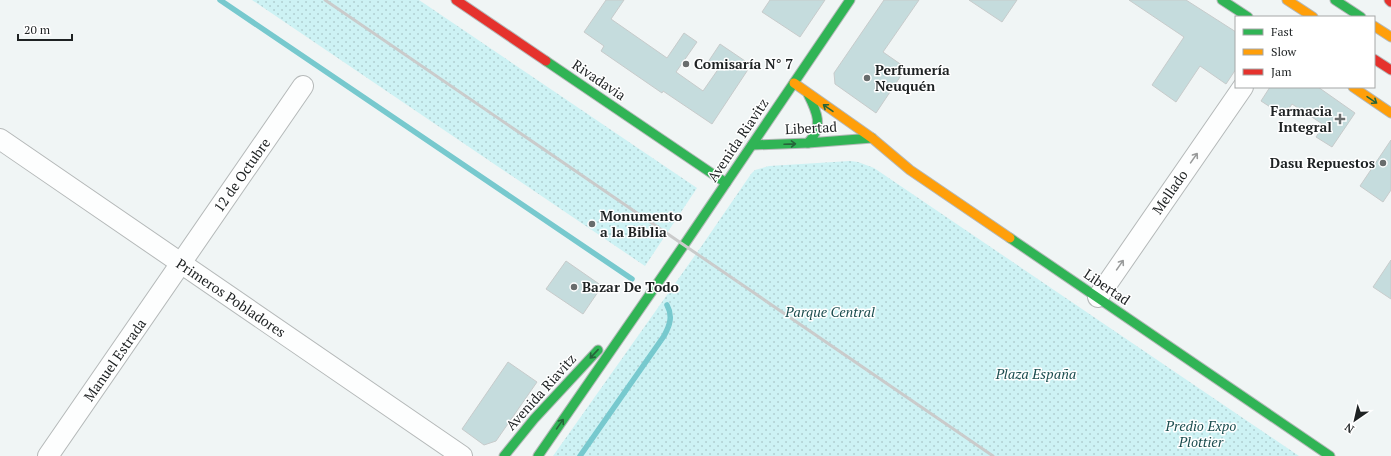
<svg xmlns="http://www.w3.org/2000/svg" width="1391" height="456" viewBox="0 0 1391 456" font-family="'PT Serif',serif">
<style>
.park{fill:url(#park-dots)}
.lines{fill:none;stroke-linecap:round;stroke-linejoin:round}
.stream{stroke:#77c9ce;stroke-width:5.5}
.building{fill:#c5dcdd;stroke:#c7cbcb}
.street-casing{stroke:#b5b9b9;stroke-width:22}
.fast-casing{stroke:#b5b9b9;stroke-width:11}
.slow-casing{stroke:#b5b9b9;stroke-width:11}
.jam-casing{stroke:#b5b9b9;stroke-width:11}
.street{stroke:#fdfefe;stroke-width:20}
.fast{stroke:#30b455;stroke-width:9}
.slow{stroke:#ff9f0a;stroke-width:9}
.jam{stroke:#e5322d;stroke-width:9}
.rail{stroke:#cacbcb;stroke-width:3}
.oneway{stroke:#26643a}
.oneway2{stroke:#999b9b}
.poi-dot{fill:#686c6c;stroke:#fff;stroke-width:1.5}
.labels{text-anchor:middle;stroke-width:3;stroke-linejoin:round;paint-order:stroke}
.poi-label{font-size:14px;font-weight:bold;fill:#1e2223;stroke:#fff;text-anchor:start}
.street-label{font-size:14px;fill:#1e2223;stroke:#fff}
.park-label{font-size:14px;font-style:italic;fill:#1b4d4f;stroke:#fff}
</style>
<defs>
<pattern id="park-dots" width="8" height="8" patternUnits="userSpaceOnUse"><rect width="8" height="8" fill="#cdf2f4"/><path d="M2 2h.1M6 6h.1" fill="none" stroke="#b0cfd1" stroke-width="1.8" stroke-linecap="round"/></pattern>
</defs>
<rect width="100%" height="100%" fill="#f0f5f5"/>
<g class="park">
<path d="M252 0H419L697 188 645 266Z"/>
<path d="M850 161 858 162 874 168 1299 456H553L703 244 751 174 755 170 769 166Z"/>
</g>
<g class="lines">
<g class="stream">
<path d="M220 0 632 279"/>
<path d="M580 456 664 336C670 325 673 316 667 305"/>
</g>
</g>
<g class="building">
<path d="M606 0H624L611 19 667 58 684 33 697 42 676 72 703 91 719 68 708 62 720 44 751 65 712 124 663 91 662 93 601 51 604 46 584 32Z"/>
<path d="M770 0H825L800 37 762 12Z"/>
<path d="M884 0H919L883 52 906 68 876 113 835 84 834 73Z"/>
<path d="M969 0H1017L1002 22Z"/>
<path d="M1129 0H1186L1236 32V69L1226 84 1200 66 1176 102 1152 85 1184 37Z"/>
<path d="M1270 87H1318L1355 113 1332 147 1316 137 1324 125 1292 104 1284 116 1261 101Z"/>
<path d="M1391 140V190L1383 202 1360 186Z"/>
<path d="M1391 260V299L1373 287Z"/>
<path d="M566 261 602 286 583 314 546 289Z"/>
<path d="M508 362 537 382 496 441 484 445 462 429Z"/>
</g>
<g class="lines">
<g class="street-casing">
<g id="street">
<path d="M0 139 462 456"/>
<path d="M1098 297 1243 87"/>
<path d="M48 456 303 86"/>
</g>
</g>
<g class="fast-casing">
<g id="fast">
<path d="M1222 0 1248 17"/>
<path d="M1335 0 1361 17"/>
<path d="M546 61 726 183"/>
<path d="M808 94C817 112 824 127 808 143"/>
<path d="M752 145 808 143 872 138"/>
<path d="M1010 238 1330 456"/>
<path d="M504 456 534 419 598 350"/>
<path d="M538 456 684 245 850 0"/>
</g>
</g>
<g class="slow-casing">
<g id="slow">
<path d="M1287 0 1313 17"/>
<path d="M1374 26 1391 37"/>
<path d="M794 83 872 138 910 170 1010 238"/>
<path d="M1353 87 1391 113"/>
</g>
</g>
<g class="jam-casing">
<g id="jam">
<path d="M456 0 546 61"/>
<path d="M1389 0 1391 2"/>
<path d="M1374 59 1391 70"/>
</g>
</g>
<use href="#street" class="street"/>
<use href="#fast" class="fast"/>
<use href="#slow" class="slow"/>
<use href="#jam" class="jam"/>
<path class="rail" d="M325 0 993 456"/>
</g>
<defs><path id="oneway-shaft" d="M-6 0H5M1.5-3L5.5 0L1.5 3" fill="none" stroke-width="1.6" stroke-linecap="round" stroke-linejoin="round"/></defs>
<g class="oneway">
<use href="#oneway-shaft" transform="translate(1372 100) rotate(34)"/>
<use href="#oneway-shaft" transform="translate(828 108) rotate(-145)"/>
<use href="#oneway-shaft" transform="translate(790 144) rotate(-2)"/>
<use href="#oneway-shaft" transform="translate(594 354) rotate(133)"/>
<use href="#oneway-shaft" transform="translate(560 424) rotate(-55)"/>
</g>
<g class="oneway2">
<use href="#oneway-shaft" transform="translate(1194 158) rotate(-55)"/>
<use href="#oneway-shaft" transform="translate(1120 265) rotate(-55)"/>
</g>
<g class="poi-dot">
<circle cx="686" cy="64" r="4"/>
<circle cx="867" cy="78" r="4"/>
<path d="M1338 113h4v4h4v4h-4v4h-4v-4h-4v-4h4z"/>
<circle cx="1383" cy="163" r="4"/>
<circle cx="592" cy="224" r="4"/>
<circle cx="574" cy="287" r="4"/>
</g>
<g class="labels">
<g class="poi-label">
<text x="694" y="69">Comisaría N° 7</text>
<text x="875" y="75">Perfumería<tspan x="875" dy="16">Neuquén</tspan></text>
<text x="1332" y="116" text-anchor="end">Farmacia<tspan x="1332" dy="16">Integral</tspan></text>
<text x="1375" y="168" text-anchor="end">Dasu Repuestos</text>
<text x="600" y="221">Monumento<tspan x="600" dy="16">a la Biblia</tspan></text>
<text x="582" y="292">Bazar De Todo</text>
</g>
<g class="street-label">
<text transform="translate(599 80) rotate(34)" y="5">Rivadavia</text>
<text transform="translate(811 128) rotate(-3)" y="5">Libertad</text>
<text transform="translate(738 140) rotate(-56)" y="5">Avenida Riavitz</text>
<text transform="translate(242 175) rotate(-55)" y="5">12 de Octubre</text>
<text transform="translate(1170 192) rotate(-55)" y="5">Mellado</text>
<text transform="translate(1107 287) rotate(34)" y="5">Libertad</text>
<text transform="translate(231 298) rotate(34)" y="5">Primeros Pobladores</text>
<text transform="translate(115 360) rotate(-55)" y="5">Manuel Estrada</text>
<text transform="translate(541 392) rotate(-48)" y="5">Avenida Riavitz</text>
</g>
<g class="park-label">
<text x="830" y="317">Parque Central</text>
<text x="1036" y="379">Plaza España</text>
<text x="1201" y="431">Predio Expo<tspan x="1201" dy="16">Plottier</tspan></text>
</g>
</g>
<rect x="1235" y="16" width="140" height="72" fill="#ffffff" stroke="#a5a7a7"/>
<rect x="1243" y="29" width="20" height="6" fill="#30b455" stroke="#a5a7a7"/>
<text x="1271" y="36" font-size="12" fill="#1e2223">Fast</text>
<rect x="1243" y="49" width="20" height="6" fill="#ff9f0a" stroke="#a5a7a7"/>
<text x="1271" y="56" font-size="12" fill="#1e2223">Slow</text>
<rect x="1243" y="69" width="20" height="6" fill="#e5322d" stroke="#a5a7a7"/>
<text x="1271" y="76" font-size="12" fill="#1e2223">Jam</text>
<g transform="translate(1355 420) rotate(214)" stroke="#ffffff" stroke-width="3" paint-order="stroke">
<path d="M0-3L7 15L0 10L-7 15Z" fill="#1e2223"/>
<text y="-6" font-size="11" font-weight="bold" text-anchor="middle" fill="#1e2223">N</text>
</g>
<path d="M18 34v6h54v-6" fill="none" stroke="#1e2223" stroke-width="2"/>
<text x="24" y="34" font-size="12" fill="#1e2223" stroke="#ffffff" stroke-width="3" paint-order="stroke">20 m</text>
</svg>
